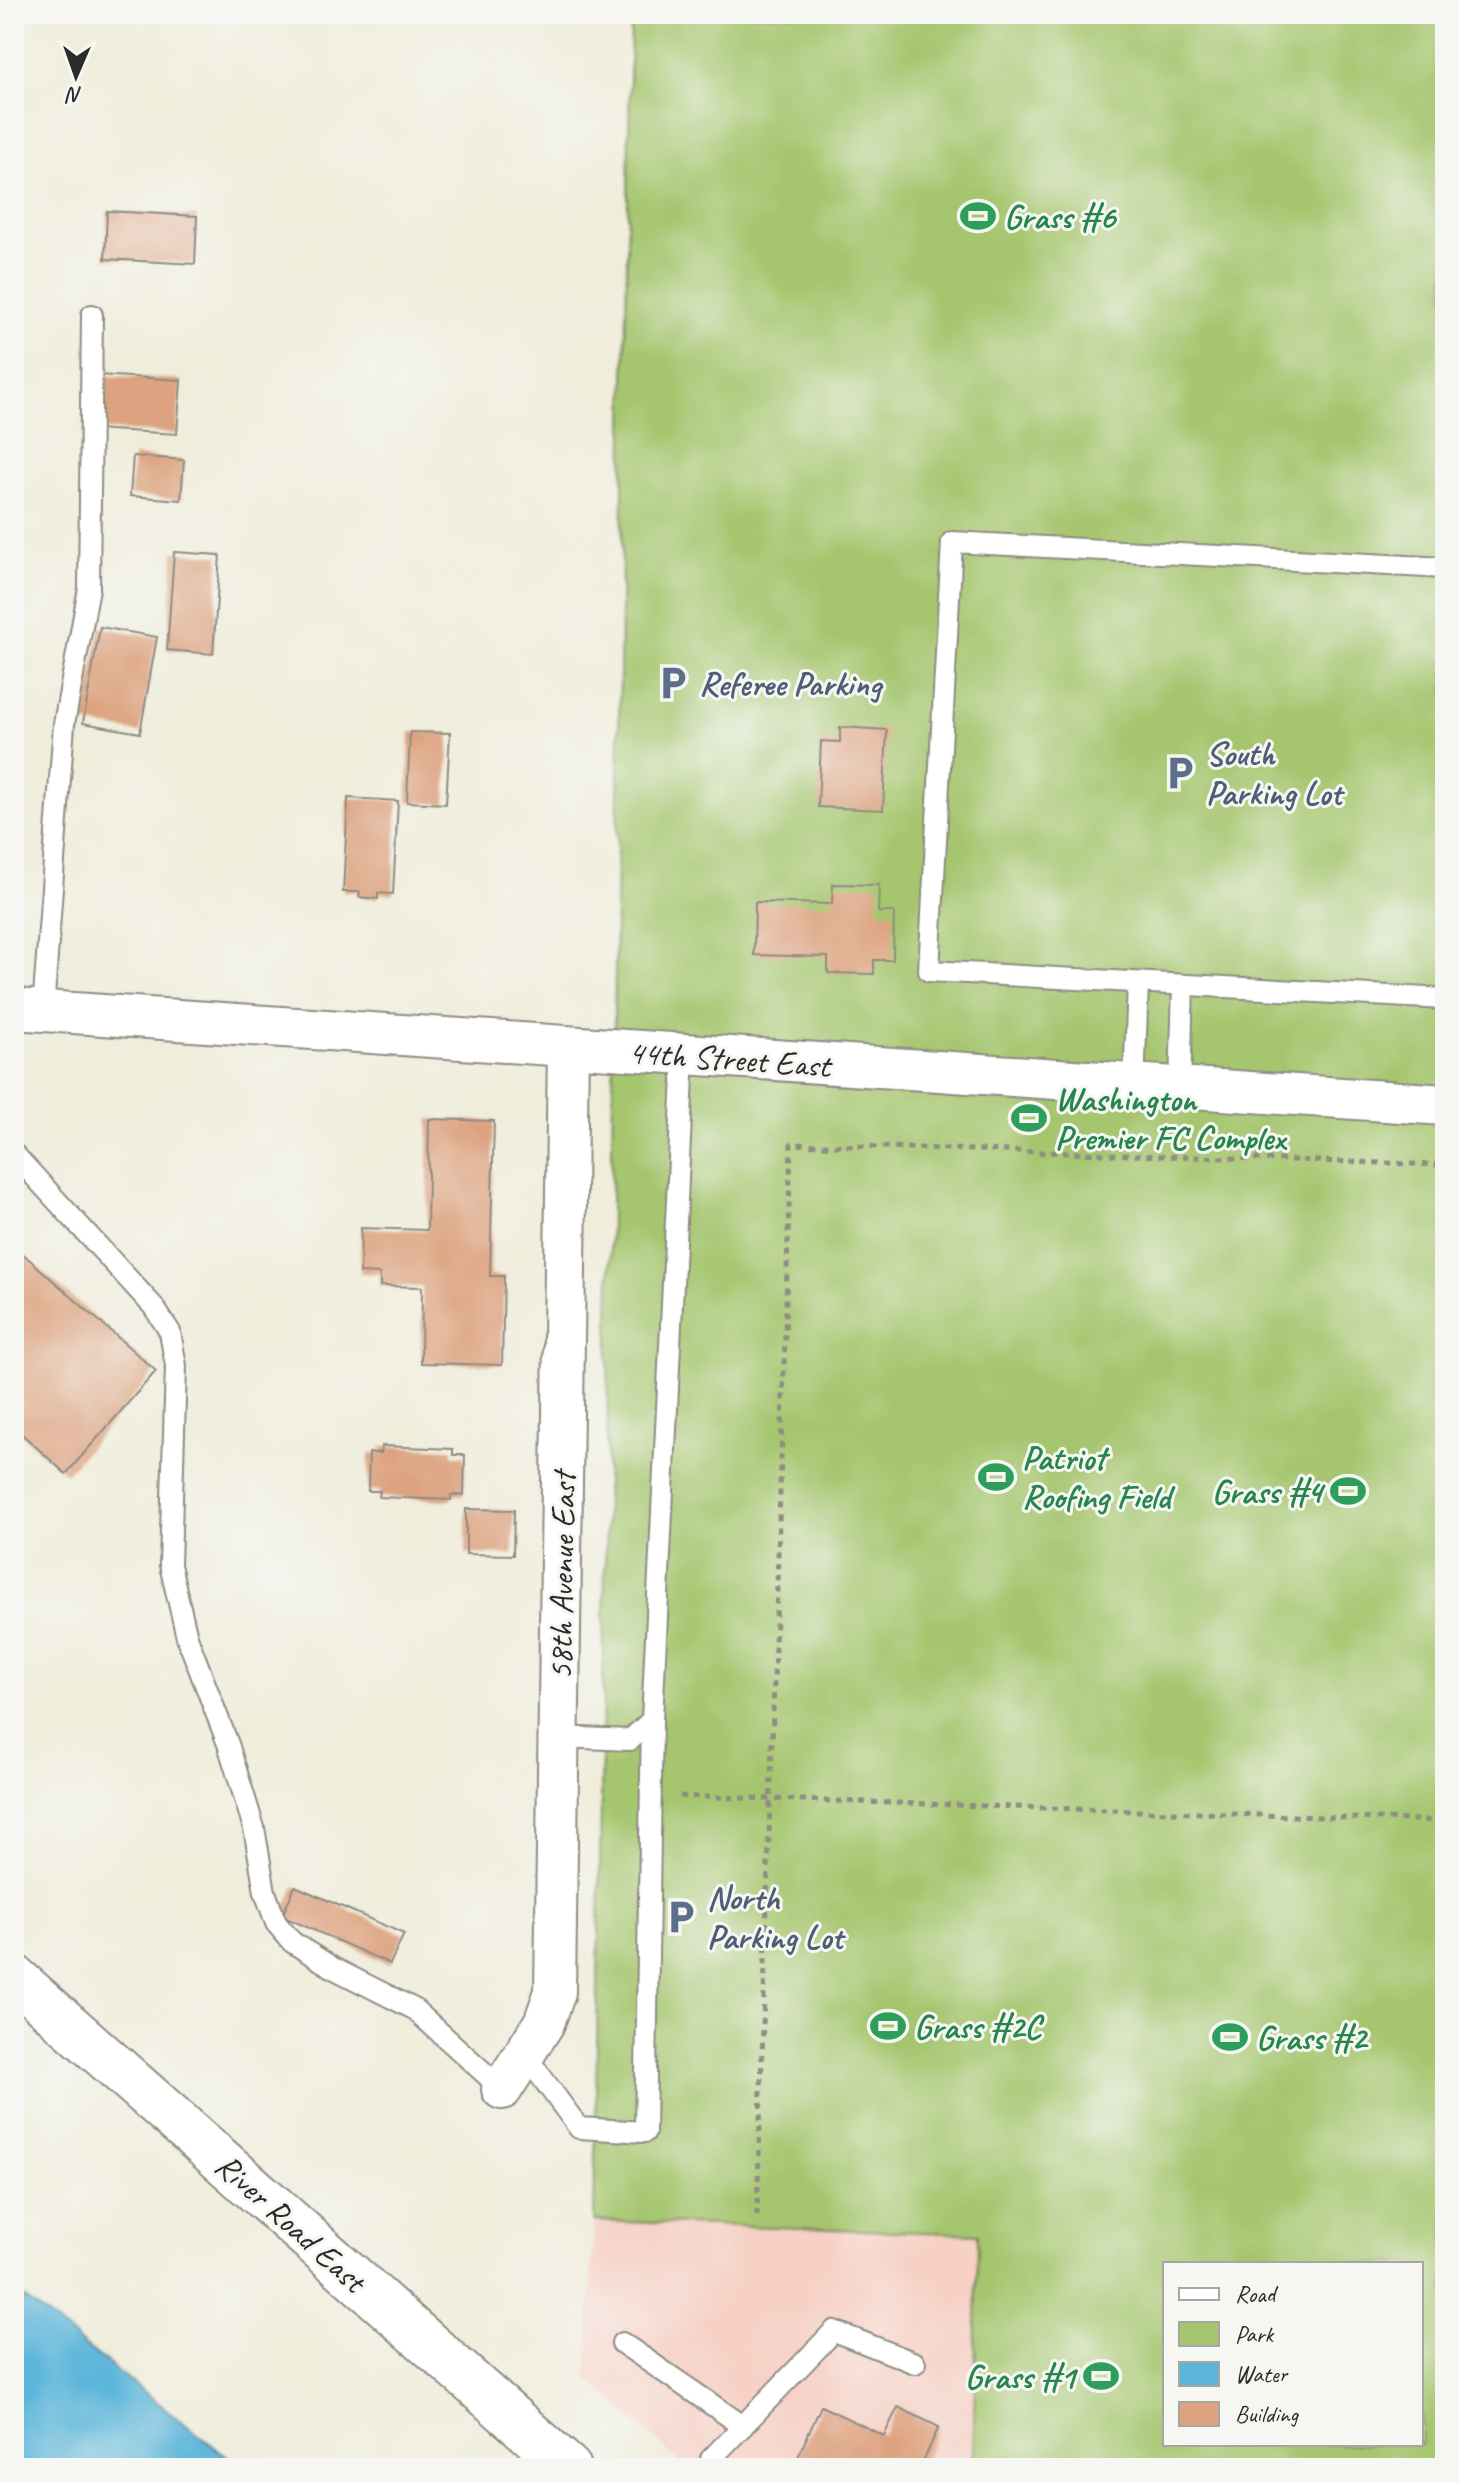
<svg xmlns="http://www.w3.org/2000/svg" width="1459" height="2482" viewBox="0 0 1459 2482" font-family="Caveat,sans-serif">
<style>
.built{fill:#f7d1c6}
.green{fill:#a5c66e;stroke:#68784c;stroke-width:2;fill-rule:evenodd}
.water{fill:#5cb6da;stroke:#447082;stroke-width:2}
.building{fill:#dda380}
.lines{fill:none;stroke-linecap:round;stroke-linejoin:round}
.lane-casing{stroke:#8e8c83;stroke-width:24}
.street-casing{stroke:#8e8c83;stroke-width:44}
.primary-casing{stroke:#8e8c83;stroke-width:48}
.path{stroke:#8e8c83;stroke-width:5;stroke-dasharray:6 6;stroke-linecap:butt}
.lane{stroke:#fff;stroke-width:20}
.street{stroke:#fff;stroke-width:40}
.primary{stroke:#fff;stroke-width:44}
.labels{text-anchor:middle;stroke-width:6;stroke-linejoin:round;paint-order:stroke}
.leisure-label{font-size:34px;font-weight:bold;fill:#27864d;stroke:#f6f6f2;text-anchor:start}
.service-label{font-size:34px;font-weight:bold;fill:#4e5e75;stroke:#f6f6f2;text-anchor:start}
.street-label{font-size:34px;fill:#2b2b2b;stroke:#f6f6f2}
</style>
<rect width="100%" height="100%" fill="#f6f6f2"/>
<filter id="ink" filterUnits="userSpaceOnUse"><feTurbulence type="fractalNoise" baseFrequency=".0125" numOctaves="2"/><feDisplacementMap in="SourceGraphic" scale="16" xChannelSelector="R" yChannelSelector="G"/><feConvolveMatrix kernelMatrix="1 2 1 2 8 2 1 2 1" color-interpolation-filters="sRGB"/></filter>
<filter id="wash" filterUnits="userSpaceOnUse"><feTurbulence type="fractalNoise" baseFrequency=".006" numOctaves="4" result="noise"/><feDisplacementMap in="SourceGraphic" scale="32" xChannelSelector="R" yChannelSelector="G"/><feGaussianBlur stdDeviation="1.8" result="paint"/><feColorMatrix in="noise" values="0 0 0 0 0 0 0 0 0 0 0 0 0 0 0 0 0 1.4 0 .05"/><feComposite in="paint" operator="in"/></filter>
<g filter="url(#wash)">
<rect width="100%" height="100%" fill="#f0eddb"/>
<path class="built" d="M594 2221 978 2234 973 2468H686L587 2378Z"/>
<path class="green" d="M631 14H1445V2468H973L978 2234 594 2221ZM1165 2264H1421V2444H1165Z"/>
<path class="water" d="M14 2290 235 2463 241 2468H14Z"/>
<g id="blocks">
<g class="building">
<path d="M107 211 197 216 195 264 105 259Z"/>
<path d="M97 375 181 380 177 434 94 429Z"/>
<path d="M133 456 184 460 181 500 130 496Z"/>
<path d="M174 552 220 555 213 654 167 650Z"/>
<path d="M100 627 157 637 140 733 83 723Z"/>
<path d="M840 727 887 730 883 810 818 807 821 741 840 742Z"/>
<path d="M410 732 450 733 446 804 407 802Z"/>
<path d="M348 798 398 801 393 894 378 893V899L359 897 360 892H343Z"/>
<path d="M833 884 879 885 878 912H894L893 960H874V974L828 973V957L754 955 755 902 832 904Z"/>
<path d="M429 1119 494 1121 490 1276H504L502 1365 421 1363 422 1287 380 1286V1274L360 1273 361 1228 427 1230Z"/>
<path d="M14 1246 156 1371 66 1474 14 1427Z"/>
<path d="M382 1446 453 1449V1455H465L464 1495H451V1500L379 1497 380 1491H368L369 1453H381Z"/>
<path d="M466 1509 514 1510 513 1555 466 1554Z"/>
<path d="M295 1886 404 1934 390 1964 282 1916Z"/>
<path d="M821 2406 884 2436 898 2407 939 2427 920 2468H793Z"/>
</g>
</g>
</g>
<g filter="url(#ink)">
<use href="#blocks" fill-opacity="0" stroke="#8e8c83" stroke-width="2"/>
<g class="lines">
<g class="lane-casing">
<g id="lane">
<path d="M1445 568 952 542 929 971 1445 999"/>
<path d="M43 1011 64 724 89 588 92 315"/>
<path d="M1134 1085 1138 983"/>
<path d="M1180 1088 1183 985"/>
<path d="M14 1154 153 1306 170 1332 176 1366 170 1565 187 1637 228 1744 254 1828 265 1892 276 1923 292 1942 333 1968 414 2009 502 2089"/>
<path d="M559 1737 630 1740 652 1720 684 1055"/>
<path d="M526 2056 579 2128 645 2132 652 1720"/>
<path d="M622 2343 743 2426"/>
<path d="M711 2459 834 2331 915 2363"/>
</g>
</g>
<g class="street-casing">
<g id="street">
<path d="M14 1009 1445 1105"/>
<path d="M502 2089 544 2023 555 1992 568 1048"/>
</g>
</g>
<g class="primary-casing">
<path id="primary" d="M14 1977 569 2468"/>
</g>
<g class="path">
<path d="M680 1796 1445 1821"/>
<path d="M757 2216 791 1144 1445 1165"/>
</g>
<use href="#lane" class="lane"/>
<use href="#street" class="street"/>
<use href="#primary" class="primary"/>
</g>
</g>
<defs>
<g id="stadium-bare" transform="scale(2.76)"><path d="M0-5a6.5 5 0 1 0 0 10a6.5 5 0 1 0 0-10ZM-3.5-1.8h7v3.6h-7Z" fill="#2e9e5b" stroke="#f6f6f2" stroke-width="2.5" paint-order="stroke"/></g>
<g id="parking-bare" transform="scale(2.76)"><path d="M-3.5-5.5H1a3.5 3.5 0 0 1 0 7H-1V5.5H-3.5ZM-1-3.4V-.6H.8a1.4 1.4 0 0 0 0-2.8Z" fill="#5c6f8a" stroke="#f6f6f2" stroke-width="2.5" paint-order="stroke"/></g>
</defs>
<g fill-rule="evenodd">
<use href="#stadium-bare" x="978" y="216"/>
<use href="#parking-bare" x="673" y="683"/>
<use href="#parking-bare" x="1180" y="773"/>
<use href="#stadium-bare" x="1029" y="1118"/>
<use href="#stadium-bare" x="996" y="1477"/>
<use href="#stadium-bare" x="1348" y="1491"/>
<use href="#parking-bare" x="681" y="1917"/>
<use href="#stadium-bare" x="888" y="2026"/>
<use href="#stadium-bare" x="1230" y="2037"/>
<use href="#stadium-bare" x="1101" y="2376"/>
</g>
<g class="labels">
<g class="leisure-label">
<text x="1004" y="228">Grass #6</text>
<text x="1055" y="1110">Washington<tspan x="1055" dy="39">Premier FC Complex</tspan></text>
<text x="1022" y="1469">Patriot<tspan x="1022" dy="39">Roofing Field</tspan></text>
<text x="1322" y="1503" text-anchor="end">Grass #4</text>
<text x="914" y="2038">Grass #2C</text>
<text x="1256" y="2049">Grass #2</text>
<text x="1075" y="2388" text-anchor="end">Grass #1</text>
</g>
<g class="service-label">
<text x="699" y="695">Referee Parking</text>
<text x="1206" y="765">South<tspan x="1206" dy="39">Parking Lot</tspan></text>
<text x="707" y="1909">North<tspan x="707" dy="39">Parking Lot</tspan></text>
</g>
<g class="street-label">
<text transform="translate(729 1058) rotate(4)" y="12">44th Street East</text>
<text transform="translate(561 1576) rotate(-89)" y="12">58th Avenue East</text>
<text transform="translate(291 2222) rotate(42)" y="12">River Road East</text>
</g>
</g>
<rect width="1459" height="2482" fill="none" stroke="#f6f6f2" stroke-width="48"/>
<rect x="1163" y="2262" width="260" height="184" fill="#f6f6f2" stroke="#a5a5a2" stroke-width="2"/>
<rect x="1179" y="2288" width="40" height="12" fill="#ffffff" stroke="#a5a5a2" stroke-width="2"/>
<text x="1235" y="2302" font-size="24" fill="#2b2b2b">Road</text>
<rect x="1179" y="2322" width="40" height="24" fill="#a5c66e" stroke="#a5a5a2" stroke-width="2"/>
<text x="1235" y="2342" font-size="24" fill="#2b2b2b">Park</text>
<rect x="1179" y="2362" width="40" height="24" fill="#5cb6da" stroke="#a5a5a2" stroke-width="2"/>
<text x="1235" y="2382" font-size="24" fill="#2b2b2b">Water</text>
<rect x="1179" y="2402" width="40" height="24" fill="#dda380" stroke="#a5a5a2" stroke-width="2"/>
<text x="1235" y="2422" font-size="24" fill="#2b2b2b">Building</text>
<g transform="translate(76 76) rotate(182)" stroke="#f6f6f2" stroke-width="6" paint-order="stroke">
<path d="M0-6L14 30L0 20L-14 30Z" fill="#2b2b2b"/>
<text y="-12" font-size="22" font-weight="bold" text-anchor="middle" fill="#2b2b2b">N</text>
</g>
</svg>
